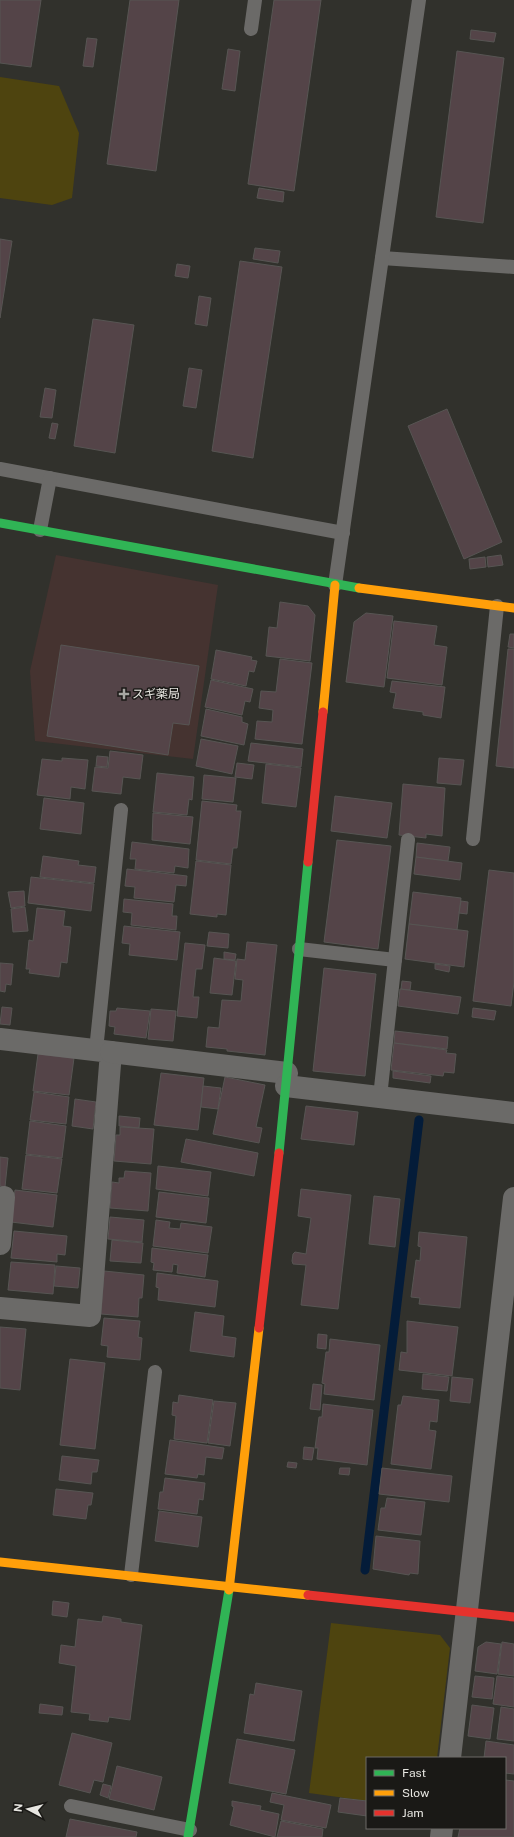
<svg xmlns="http://www.w3.org/2000/svg" width="514" height="1837" viewBox="0 0 514 1837" font-family="'Public Sans','Noto Sans JP',sans-serif">
<style>
.commercial{fill:#453330}
.green{fill:#4e440f}
.lines{fill:none;stroke-linecap:round;stroke-linejoin:round}
.stream{stroke:#041c39;stroke-width:9}
.building{fill:#544448;stroke:#575553}
.lane{stroke:#6b6a68;stroke-width:14}
.street{stroke:#6b6a68;stroke-width:22}
.fast{stroke:#30b455;stroke-width:9}
.slow{stroke:#ff9f0a;stroke-width:9}
.jam{stroke:#e5322d;stroke-width:9}
.poi-dot{fill:#a7a7a2;stroke:#1a1916;stroke-width:1.5}
.labels{text-anchor:middle;stroke-width:3;stroke-linejoin:round;paint-order:stroke}
.poi-label{font-size:12px;fill:#e7e6e1;stroke:#1a1916;text-anchor:start}
</style>
<rect width="100%" height="100%" fill="#31312c"/>
<path class="commercial" d="M56 555 218 585 193 759 35 741 30 671Z"/>
<g class="green">
<path d="M0 77 59 86 79 133 72 198 52 205 0 198Z"/>
<path d="M331 1623 440 1635 450 1648 437 1758H367V1801L309 1793Z"/>
</g>
<g class="lines">
<path class="stream" d="M365 1570 419 1120"/>
</g>
<g class="building">
<path d="M0 0H41L31 67 0 63Z"/>
<path d="M130 0H179L156 171 107 164Z"/>
<path d="M274 0H321L294 191 248 184Z"/>
<path d="M471 30 496 33 494 42 470 39Z"/>
<path d="M87 38 97 39 93 67 83 66Z"/>
<path d="M228 49 240 51 235 91 222 89Z"/>
<path d="M457 51 504 58 483 223 436 217Z"/>
<path d="M259 188 284 192 283 202 257 198Z"/>
<path d="M0 239 12 241 0 318Z"/>
<path d="M255 248 280 251 278 263 253 259Z"/>
<path d="M240 261 282 267 253 458 212 451Z"/>
<path d="M177 264 190 266 188 278 175 276Z"/>
<path d="M199 296 211 298 207 326 195 324Z"/>
<path d="M93 319 134 325 115 453 74 446Z"/>
<path d="M189 368 202 370 196 408 183 406Z"/>
<path d="M45 388 56 390 52 418 40 417Z"/>
<path d="M447 409 502 542 464 559 408 426Z"/>
<path d="M52 423 58 424 55 439 49 438Z"/>
<path d="M501 555 503 565 488 567 487 557Z"/>
<path d="M485 557 486 567 470 569 469 559Z"/>
<path d="M280 602 308 606 315 615 310 661 266 656 269 627 277 628Z"/>
<path d="M366 613 393 616 384 687 346 682 354 622Z"/>
<path d="M394 621 437 626 434 645 447 647 442 685 387 678Z"/>
<path d="M510 634H514V648L508 647Z"/>
<path d="M61 645 199 666 189 725 173 723 168 755 47 736Z"/>
<path d="M508 649H514V768L496 766Z"/>
<path d="M216 650 252 657 251 660 257 661 254 672 249 671 246 686 211 679Z"/>
<path d="M280 659 312 663 302 744 255 739 257 721 272 722 273 710 259 708 261 691 276 692Z"/>
<path d="M211 680 253 689 250 702 245 701 242 715 205 707Z"/>
<path d="M392 681 445 687 441 718 423 715V712L393 708 396 693 390 692Z"/>
<path d="M206 709 242 717V722L248 724 244 745 201 736Z"/>
<path d="M201 739 238 746 232 774 196 766Z"/>
<path d="M251 743 303 749 301 767 248 761Z"/>
<path d="M110 751 143 755 140 779 123 777 121 794 92 791 95 767 108 768Z"/>
<path d="M97 756 108 757 107 767 96 766Z"/>
<path d="M62 758 88 760 85 789 71 787 70 799 37 795 42 759 62 761Z"/>
<path d="M439 758 464 760 461 785 437 783Z"/>
<path d="M237 763 254 765 252 779 235 777Z"/>
<path d="M266 764 301 768 296 807 262 803Z"/>
<path d="M157 773 194 777 192 800 189 799 187 815 153 812Z"/>
<path d="M204 775 236 778 233 802 202 799Z"/>
<path d="M403 784 445 788 442 836 426 834V838L399 835Z"/>
<path d="M335 796 392 803 387 838 331 831Z"/>
<path d="M44 798 84 803 81 834 40 829Z"/>
<path d="M202 801 237 805 236 811H241L237 848H233L231 864 196 860Z"/>
<path d="M153 813 193 817 190 844 152 840Z"/>
<path d="M337 840 391 846 378 949 324 942Z"/>
<path d="M132 842 189 849 188 868 175 866 174 873 135 869 136 859H130Z"/>
<path d="M417 843 450 847 448 861 416 857Z"/>
<path d="M43 856 79 861 78 865 96 867 94 883 40 877Z"/>
<path d="M416 857 462 863 460 880 414 874Z"/>
<path d="M196 861 231 865 226 915 217 914V917L190 914Z"/>
<path d="M127 869 187 876 186 886 176 885 174 902 134 898 135 887 125 886Z"/>
<path d="M489 870 514 873V982L511 1006 473 1001Z"/>
<path d="M31 877 94 884 91 911 28 903Z"/>
<path d="M24 891 25 906 11 908 8 892Z"/>
<path d="M413 892 461 898 457 930 409 924Z"/>
<path d="M124 899 173 904 172 916H177L176 930 131 925 132 913 123 912Z"/>
<path d="M461 901 468 902 467 914 459 913Z"/>
<path d="M25 907 28 931 13 932 11 909Z"/>
<path d="M37 908 65 911 63 926 71 927 67 963 61 962 59 977 29 973 30 969H26L29 940 33 941Z"/>
<path d="M409 924 468 931 464 967 405 959Z"/>
<path d="M124 926 180 932 177 960 129 955 130 944 122 943Z"/>
<path d="M209 932 229 934 228 948 207 946Z"/>
<path d="M247 942 277 945 265 1055 227 1051V1049L206 1047 208 1027 219 1028 222 1000 241 1001 243 980 235 979 237 959 245 960Z"/>
<path d="M185 943 205 945 202 969H196L193 997H199L197 1018 177 1016Z"/>
<path d="M224 952 236 954 235 960 224 959Z"/>
<path d="M214 958 236 961 232 995 210 993Z"/>
<path d="M0 963 13 964 11 985 6 984 5 992 0 991Z"/>
<path d="M435 964 450 966 449 972 435 969Z"/>
<path d="M324 968 376 974 365 1076 313 1071Z"/>
<path d="M402 981 411 982 410 990 401 989Z"/>
<path d="M400 989 461 997 458 1014 398 1006Z"/>
<path d="M2 1007 12 1008 10 1025 0 1024Z"/>
<path d="M117 1008 150 1011 146 1038 114 1034 115 1027 109 1026 110 1011H116Z"/>
<path d="M473 1008 496 1011 494 1020 472 1017Z"/>
<path d="M151 1009 176 1011 173 1041 148 1039Z"/>
<path d="M395 1031 448 1037 447 1049 394 1043Z"/>
<path d="M394 1043 447 1050 446 1053 456 1054 454 1073 444 1072 443 1076 391 1070Z"/>
<path d="M38 1054 74 1058 69 1095 33 1091Z"/>
<path d="M393 1071 431 1076 430 1083 393 1078Z"/>
<path d="M161 1073 204 1078 198 1130 154 1125Z"/>
<path d="M225 1077 265 1085 256 1127 262 1128 259 1143 213 1134Z"/>
<path d="M203 1086 221 1088 218 1109 201 1107Z"/>
<path d="M34 1092 69 1097 66 1124 30 1120Z"/>
<path d="M75 1099 96 1102 93 1129 72 1126Z"/>
<path d="M306 1106 358 1112 354 1145 301 1139Z"/>
<path d="M119 1116 140 1118 139 1128 119 1126Z"/>
<path d="M30 1121 66 1126 62 1158 26 1154Z"/>
<path d="M120 1127 154 1129 151 1164 114 1161 116 1135H120Z"/>
<path d="M186 1139 258 1153 254 1176 181 1162Z"/>
<path d="M26 1155 62 1159 57 1193 22 1189Z"/>
<path d="M0 1157 8 1158 5 1187 0 1186Z"/>
<path d="M158 1166 211 1172 208 1196 156 1189Z"/>
<path d="M125 1171 151 1173 148 1211 110 1208 112 1182 119 1183V1178H124Z"/>
<path d="M301 1189 351 1195 338 1309 301 1305 306 1265 293 1264 292 1261 293 1254 295 1252 306 1254 311 1218 298 1216Z"/>
<path d="M15 1190 57 1195 53 1227 11 1222Z"/>
<path d="M159 1192 209 1198 206 1223 156 1217Z"/>
<path d="M374 1196 400 1199 395 1247 369 1244Z"/>
<path d="M110 1217 144 1220 142 1242 108 1239Z"/>
<path d="M156 1220 170 1222 169 1228 180 1229 181 1223 212 1227 208 1253 153 1246Z"/>
<path d="M14 1231 67 1236 65 1255 57 1254V1262L11 1258Z"/>
<path d="M419 1232 467 1237 460 1308 419 1304 420 1298 411 1297 416 1260 420 1261 421 1247 418 1246Z"/>
<path d="M112 1240 143 1243 141 1263 110 1261Z"/>
<path d="M152 1248 208 1255 205 1277 177 1273 178 1265 173 1264 172 1272 153 1270 154 1263 151 1262Z"/>
<path d="M11 1262 55 1265 53 1294 8 1290Z"/>
<path d="M56 1266 80 1268 78 1288 54 1286Z"/>
<path d="M104 1271 144 1275 142 1298H139L138 1317 101 1314Z"/>
<path d="M157 1273 218 1281 215 1307 158 1300 159 1288 156 1287Z"/>
<path d="M195 1312 224 1316 222 1336 236 1338 234 1357 190 1351Z"/>
<path d="M104 1318 140 1321 138 1337 142 1338 140 1360 107 1357 108 1346 101 1345Z"/>
<path d="M407 1321 458 1327 452 1376 399 1370 401 1352 407 1353Z"/>
<path d="M0 1327 26 1329 20 1390 0 1388Z"/>
<path d="M318 1334 327 1335 326 1349 317 1348Z"/>
<path d="M330 1339 380 1345 374 1400 324 1394 325 1384 322 1383 326 1352H329Z"/>
<path d="M70 1359 105 1363 95 1449 60 1445Z"/>
<path d="M423 1374 449 1377 447 1391 422 1389Z"/>
<path d="M452 1377 473 1379 470 1403 450 1401Z"/>
<path d="M313 1384 322 1385 320 1410 310 1409Z"/>
<path d="M179 1395 213 1400 207 1443 174 1439 176 1416 172 1415 173 1402 178 1403Z"/>
<path d="M403 1396 439 1400 437 1422 430 1421 429 1430 436 1431 431 1469 391 1464 398 1405H401Z"/>
<path d="M214 1401 236 1403 230 1446 208 1443Z"/>
<path d="M323 1404 373 1410 367 1465 317 1459 318 1448H315L319 1417H322Z"/>
<path d="M170 1440 224 1448 222 1459 206 1457 204 1475 198 1474 197 1478 165 1474Z"/>
<path d="M304 1447 314 1448 312 1460 303 1459Z"/>
<path d="M62 1456 99 1460 97 1472H92L91 1484 59 1480Z"/>
<path d="M288 1462 297 1463 296 1468 287 1467Z"/>
<path d="M340 1468H350L349 1475 339 1474Z"/>
<path d="M382 1468 452 1476 449 1502 379 1494Z"/>
<path d="M165 1478 205 1483 203 1500 199 1499 197 1514 158 1509 160 1492H163Z"/>
<path d="M56 1489 93 1493 91 1505H88L86 1519 53 1515Z"/>
<path d="M387 1498 425 1502 421 1535 378 1530 381 1508H385Z"/>
<path d="M159 1511 202 1517 198 1547 155 1541Z"/>
<path d="M376 1536 420 1541 418 1574 410 1573 409 1575 373 1569Z"/>
<path d="M53 1601 69 1603 67 1617 52 1615Z"/>
<path d="M103 1616 121 1619V1622L142 1625 130 1720 109 1717 108 1722 89 1720 90 1714 71 1712 76 1666 59 1663 61 1645 75 1647 78 1619 102 1622Z"/>
<path d="M486 1642 501 1644 497 1674 475 1671 478 1647Z"/>
<path d="M502 1642 514 1644V1676L498 1674Z"/>
<path d="M475 1676 494 1678 492 1699 472 1697Z"/>
<path d="M497 1676 514 1678V1707L493 1704Z"/>
<path d="M256 1683 302 1691 294 1741 244 1733 250 1694 254 1695Z"/>
<path d="M40 1704 63 1707 62 1715 39 1713Z"/>
<path d="M472 1705 494 1708 490 1739 468 1736Z"/>
<path d="M501 1707 514 1709V1741L497 1739Z"/>
<path d="M72 1733 112 1743 103 1782 94 1780 90 1793 59 1785Z"/>
<path d="M237 1739 295 1750 286 1794 229 1783Z"/>
<path d="M486 1741 514 1745V1774L505 1773V1758H484Z"/>
<path d="M117 1766 162 1777 154 1810 109 1799Z"/>
<path d="M505 1780 514 1781V1837H458L460 1828H505Z"/>
<path d="M103 1784 111 1786 108 1798 100 1795Z"/>
<path d="M272 1793 331 1805 326 1828 281 1820 284 1805 270 1802Z"/>
<path d="M340 1798 367 1801V1816L338 1812Z"/>
<path d="M232 1801 261 1806 260 1810 279 1814 275 1837 230 1825 234 1807 232 1806Z"/>
<path d="M70 1819 137 1832 136 1837H66Z"/>
<path d="M281 1821 323 1829 322 1837H277Z"/>
</g>
<g class="lines">
<g class="lane">
<path d="M251 29 255 0"/>
<path d="M382 258 514 267"/>
<path d="M0 469 343 533"/>
<path d="M40 530 50 478"/>
<path d="M335 585 419 0"/>
<path d="M473 839 497 606"/>
<path d="M299 949 395 960"/>
<path d="M96 1050 121 810"/>
<path d="M380 1097 408 840"/>
<path d="M131 1575 155 1372"/>
<path d="M71 1806 190 1830"/>
</g>
<g class="street">
<path d="M0 1039 111 1052 90 1316 0 1308"/>
<path d="M111 1052 287 1073"/>
<path d="M286 1086 514 1113"/>
<path d="M0 1244 4 1197"/>
<path d="M450 1758 514 1198"/>
<path d="M441 1837 442 1828"/>
</g>
<g class="fast">
<path d="M0 523 359 588"/>
<path d="M279 1153 308 862"/>
<path d="M188 1837 229 1590"/>
</g>
<g class="slow">
<path d="M359 588 514 608"/>
<path d="M323 712 335 585"/>
<path d="M0 1562 308 1595"/>
<path d="M229 1590 259 1328"/>
</g>
<g class="jam">
<path d="M308 862 323 712"/>
<path d="M259 1328 279 1153"/>
<path d="M308 1595 514 1617"/>
</g>
</g>
<path class="poi-dot" d="M122 688h4v4h4v4h-4v4h-4v-4h-4v-4h4z"/>
<g class="labels">
<g class="poi-label">
<text x="132" y="698">スギ薬局</text>
</g>
</g>
<rect x="366" y="1757" width="140" height="72" fill="#1a1916" stroke="#6c6b67"/>
<rect x="374" y="1770" width="20" height="6" fill="#30b455" stroke="#6c6b67"/>
<text x="402" y="1777" font-size="12" fill="#e7e6e1">Fast</text>
<rect x="374" y="1790" width="20" height="6" fill="#ff9f0a" stroke="#6c6b67"/>
<text x="402" y="1797" font-size="12" fill="#e7e6e1">Slow</text>
<rect x="374" y="1810" width="20" height="6" fill="#e5322d" stroke="#6c6b67"/>
<text x="402" y="1817" font-size="12" fill="#e7e6e1">Jam</text>
<g transform="translate(28 1809) rotate(277)" stroke="#1a1916" stroke-width="3" paint-order="stroke">
<path d="M0-3L7 15L0 10L-7 15Z" fill="#e7e6e1"/>
<text y="-6" font-size="11" font-weight="bold" text-anchor="middle" fill="#e7e6e1">N</text>
</g>
</svg>
